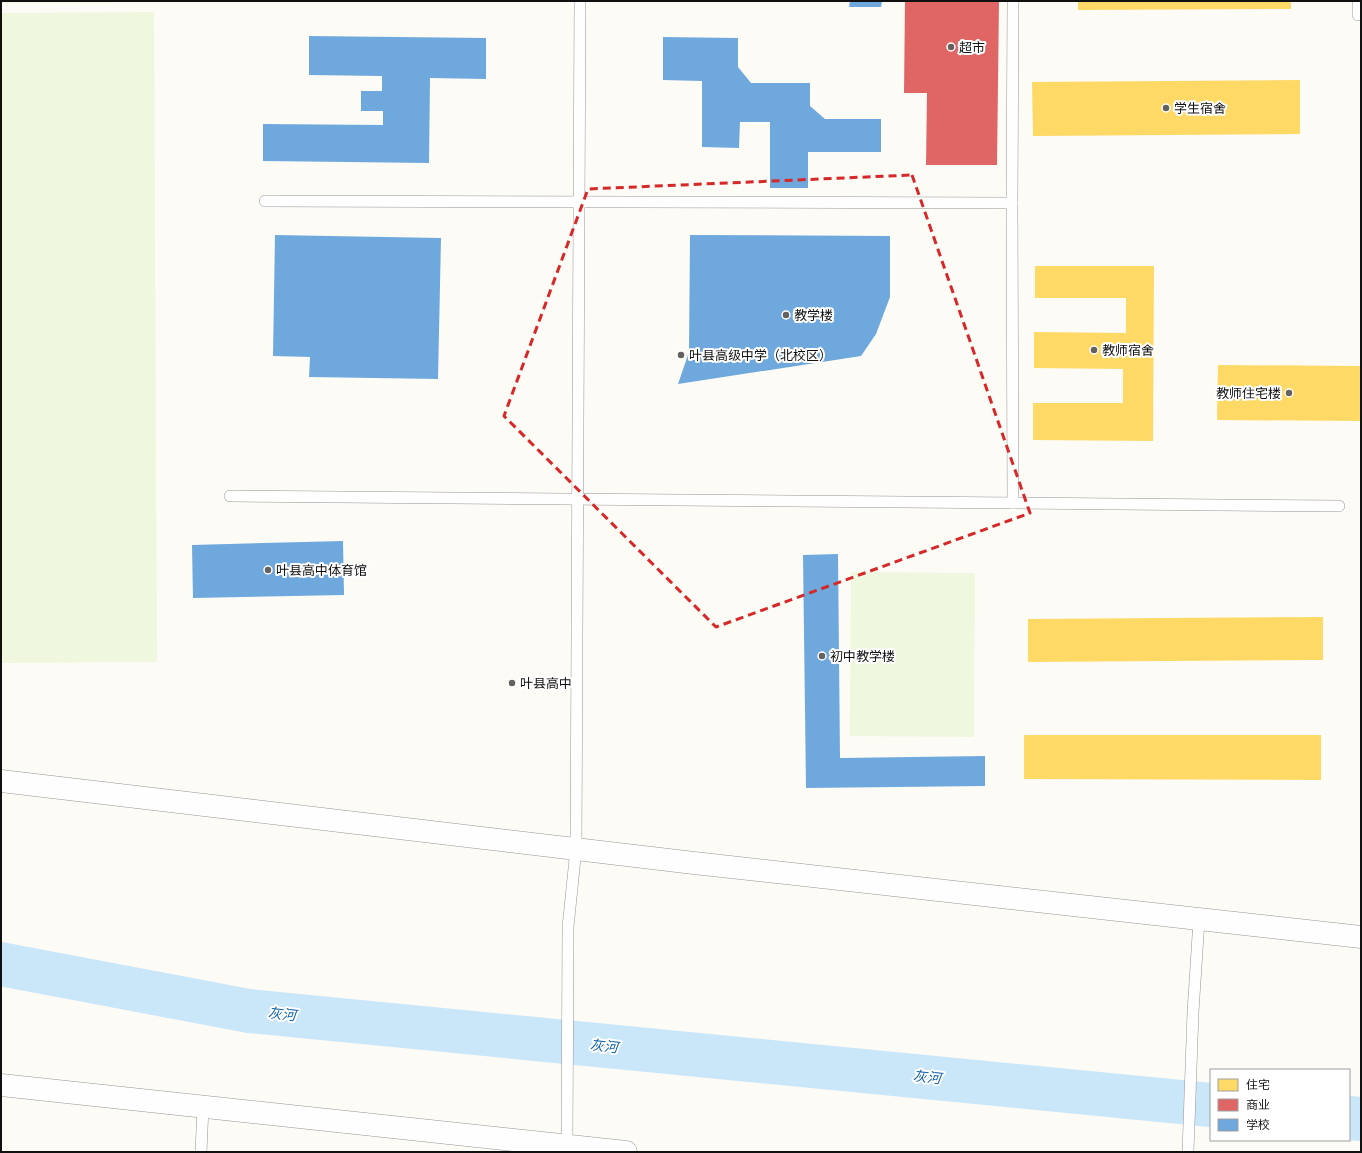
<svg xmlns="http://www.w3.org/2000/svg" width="1362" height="1153" viewBox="0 0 1362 1153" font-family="Georgia,'Noto Sans SC',serif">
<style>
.pitch{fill:#eff7df}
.homes{fill:#ffd966}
.shops{fill:#e06666}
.schools{fill:#6fa8dc}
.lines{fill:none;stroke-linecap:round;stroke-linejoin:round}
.river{stroke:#cae6f9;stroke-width:44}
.service-casing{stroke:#969694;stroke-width:12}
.minor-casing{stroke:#969694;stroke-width:23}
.tertiary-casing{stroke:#969694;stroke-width:23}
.service{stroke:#fffefe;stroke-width:11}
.minor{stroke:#fffefe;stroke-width:22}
.tertiary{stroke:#fffefe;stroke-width:22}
.marked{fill:none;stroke:#d62828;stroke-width:3;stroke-dasharray:8 5;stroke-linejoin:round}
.poi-dot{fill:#636260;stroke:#fff;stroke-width:1.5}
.labels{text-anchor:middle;stroke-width:4;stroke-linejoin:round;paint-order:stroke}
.poi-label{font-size:13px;fill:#101010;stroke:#fff;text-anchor:start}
.water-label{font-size:14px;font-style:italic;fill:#1162ab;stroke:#fff}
</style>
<rect width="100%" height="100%" fill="#fcfbf6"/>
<g class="pitch">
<rect x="1" y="1" width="112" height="2"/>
<path d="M154 12 157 662 1 663V13Z"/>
<path d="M851 572 975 573 974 737 850 736Z"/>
</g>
<g class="homes">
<path d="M1078 1H1291V9L1078 10Z"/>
<path d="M1300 80V134L1033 136 1032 82Z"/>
<path d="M1035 266H1154L1153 441 1033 440V403H1123V369L1034 368V332L1126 333V298H1035Z"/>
<path d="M1218 365 1361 366V421L1217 420Z"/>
<path d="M1323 617V660L1028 662V619Z"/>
<path d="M1024 735H1321V780L1024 779Z"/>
</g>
<path class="shops" d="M905 1H999L997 165H926L927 93H904Z"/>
<g class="schools">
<path d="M850 1H882L881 7H849Z"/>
<path d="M309 36 486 38V79L430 78 429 163 263 161V124L383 125V111H361V91H382V76L309 75Z"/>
<path d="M663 37 738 38V67L751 83H810V106L825 119H881V152H808V188H770V122H740L739 148 702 147V81L663 80Z"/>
<path d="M275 235 441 238 438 379 309 377 310 357 273 356Z"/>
<path d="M690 235 890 236V297L876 334 861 356 678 384 689 352Z"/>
<path d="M343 541 344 595 193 598 192 545Z"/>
<path d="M838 554 840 758 985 756V786L806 788 803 555Z"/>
</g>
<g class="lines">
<g class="river">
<path d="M1 964 249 1011 1211 1105"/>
<path d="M1349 1118 1361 1119"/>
</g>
<g class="service-casing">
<g id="service">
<path d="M1358 1V15H1361"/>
<path d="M265 201 1012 203 1013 1"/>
<path d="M1012 203 1013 503"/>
<path d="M230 496 1339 506"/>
<path d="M567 1147 568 927 576 849 580 1"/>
<path d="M201 1152 203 1107"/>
<path d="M1188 1152 1193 1012 1199 920"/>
</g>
</g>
<g class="minor-casing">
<path id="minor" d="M1 1085 626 1152"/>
</g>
<g class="tertiary-casing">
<path id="tertiary" d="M1 781 694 863 1361 937"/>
</g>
<use href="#service" class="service"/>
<use href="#minor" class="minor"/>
<use href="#tertiary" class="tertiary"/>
</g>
<path class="marked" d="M912 175 1030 513 716 627 504 416 588 189Z"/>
<g class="poi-dot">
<circle cx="951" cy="47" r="4"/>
<circle cx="1166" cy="108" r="4"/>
<circle cx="786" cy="315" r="4"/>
<circle cx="1094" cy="350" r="4"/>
<circle cx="681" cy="355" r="4"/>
<circle cx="1289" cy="393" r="4"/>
<circle cx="268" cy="570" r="4"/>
<circle cx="822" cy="656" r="4"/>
<circle cx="512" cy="683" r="4"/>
</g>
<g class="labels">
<g class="poi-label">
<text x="959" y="52">超市</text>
<text x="1174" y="113">学生宿舍</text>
<text x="794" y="320">教学楼</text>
<text x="1102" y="355">教师宿舍</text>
<text x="689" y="360">叶县高级中学（北校区）</text>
<text x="1281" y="398" text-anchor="end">教师住宅楼</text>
<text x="276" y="575">叶县高中体育馆</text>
<text x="830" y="661">初中教学楼</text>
<text x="520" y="688">叶县高中</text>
</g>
<g class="water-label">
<text transform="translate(282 1014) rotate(6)" y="5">灰河</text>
<text transform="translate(604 1046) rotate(6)" y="5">灰河</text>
<text transform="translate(927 1077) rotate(6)" y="5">灰河</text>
</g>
</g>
<rect width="1362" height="1153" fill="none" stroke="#101010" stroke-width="4"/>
<rect x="1210" y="1069" width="140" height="72" fill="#ffffff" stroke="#9f9f9f"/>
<rect x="1218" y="1079" width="20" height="12" fill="#ffd966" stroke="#9f9f9f"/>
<text x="1246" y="1089" font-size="12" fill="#101010">住宅</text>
<rect x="1218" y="1099" width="20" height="12" fill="#e06666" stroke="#9f9f9f"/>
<text x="1246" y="1109" font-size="12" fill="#101010">商业</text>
<rect x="1218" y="1119" width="20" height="12" fill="#6fa8dc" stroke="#9f9f9f"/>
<text x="1246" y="1129" font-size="12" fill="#101010">学校</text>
</svg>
